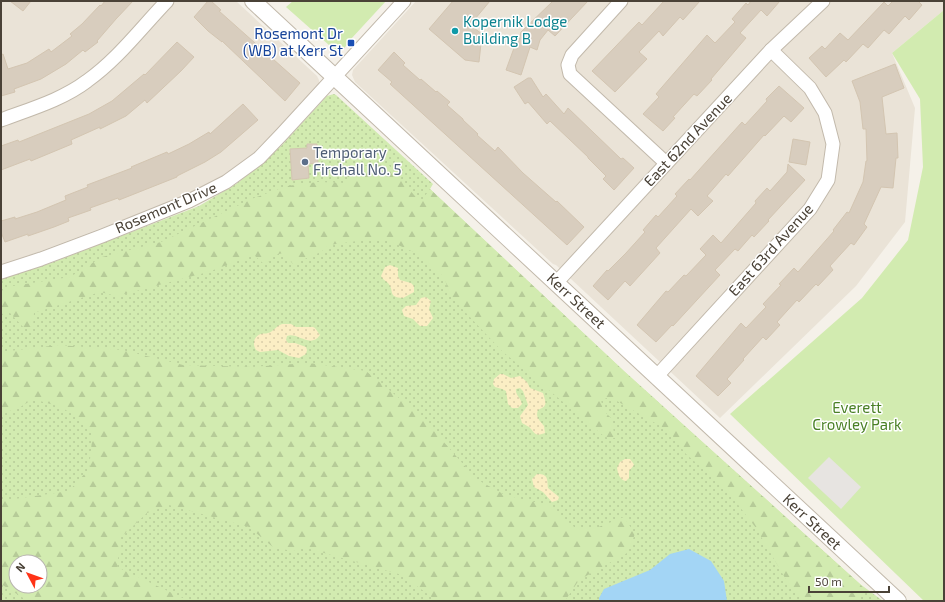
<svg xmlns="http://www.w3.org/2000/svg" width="945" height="602" viewBox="0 0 945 602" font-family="'Exo 2',sans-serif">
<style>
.residential{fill:#eae3d7}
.grass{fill:url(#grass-dots);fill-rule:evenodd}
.forest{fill:url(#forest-firs);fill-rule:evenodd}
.sand{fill:url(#sand-dots)}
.park{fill:#d2ebb0}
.parking{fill:#e7e4e1}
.water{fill:#a3d5f5}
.building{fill:#d8cdbe;stroke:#d3c5b1}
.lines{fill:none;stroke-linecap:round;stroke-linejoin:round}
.minor-casing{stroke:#c2b9ab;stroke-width:15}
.tertiary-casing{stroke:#c2b9ab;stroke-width:18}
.minor{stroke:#fff;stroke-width:13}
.tertiary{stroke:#fff;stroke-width:16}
.culture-dot{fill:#0f9aa8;stroke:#fff;stroke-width:1.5}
.transit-dot{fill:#1a4fb4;stroke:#fff;stroke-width:1.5}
.service-dot{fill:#5c6f8a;stroke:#fff;stroke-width:1.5}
.labels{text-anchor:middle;stroke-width:3;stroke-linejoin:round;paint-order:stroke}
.culture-label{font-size:15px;fill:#0d838f;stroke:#fff;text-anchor:start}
.transit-label{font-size:15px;fill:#164399;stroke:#fff;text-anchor:end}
.street-label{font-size:15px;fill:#4a4237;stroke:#fff}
.service-label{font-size:15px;fill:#4e5e75;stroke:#fff;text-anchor:start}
.park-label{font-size:15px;fill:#4a8026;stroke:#fff}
</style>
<defs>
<pattern id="grass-dots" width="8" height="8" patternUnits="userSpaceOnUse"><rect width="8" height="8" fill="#d2ebb0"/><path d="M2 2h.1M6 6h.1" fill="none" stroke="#b6cb98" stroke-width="1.8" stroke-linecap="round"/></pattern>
<pattern id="forest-firs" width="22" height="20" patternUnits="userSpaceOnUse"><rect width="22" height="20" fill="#d2ebb0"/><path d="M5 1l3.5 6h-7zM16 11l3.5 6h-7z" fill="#b6cb98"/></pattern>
<pattern id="sand-dots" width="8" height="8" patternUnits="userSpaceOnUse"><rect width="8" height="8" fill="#fbeec4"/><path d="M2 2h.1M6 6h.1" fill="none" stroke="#d9cda9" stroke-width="1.8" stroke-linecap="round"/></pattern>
</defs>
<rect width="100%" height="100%" fill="#f5f1e9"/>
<g class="residential">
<path d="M1 1H236L317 76 319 80V84L317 88 255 153 220 178 194 193 1 266Z"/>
<path d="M416 1H944V10L892 53 915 108 905 222 856 286 720 418 556 265 553 264 355 82 352 75 353 70Z"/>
</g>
<path class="grass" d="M334 94 336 95 433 184 430 189 625 372 860 584 883 601H1V279L51 263 199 206 236 184 259 166 282 145 327 96ZM16 562H40V586H16Z"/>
<g class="forest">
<path d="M388 164 414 195 422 200 430 189 625 372 860 584 865 590 854 601H803L789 585 756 528 726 489 686 454 669 431 610 397 601 400 603 410 611 418 615 438 605 437 502 351 451 297 444 277 416 253 389 241H357L329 245 321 252 293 264 283 253 275 255 265 265 254 255 208 272 117 296 100 292 34 313 33 326 25 329 10 313 1 314V291L13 286 70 277 102 257 161 242 254 198 287 186 318 182 346 183 348 174 362 166Z"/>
<path d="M59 345 122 350 183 365 252 367 309 363 366 371 422 417 476 479 505 495 547 505 577 529 596 528 624 517 635 534 627 553 579 580 565 601H437L402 575 303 547 294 551 274 548 249 527 169 505 147 513 121 537 117 567 189 601H28L1 584V501L69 491 89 469 93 430 83 421 61 407 33 399C23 405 14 413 1 411V352ZM16 562H40V586H16Z"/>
</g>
<g class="sand">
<path d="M390 265 398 268V276L400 280 411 283 414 286V292L403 298C387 297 395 291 388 283 385 280 383 280 381 276L385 267Z"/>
<path d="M426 297 431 301 429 309 433 318 427 326H420L413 319 404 316 402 310 406 306 416 305 421 298Z"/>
<path d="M282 324H291L296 327H313L315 328 320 335C310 349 298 332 287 336L286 340 288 343H295L306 347 307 350 306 354 299 358 289 356 278 350 260 352 256 350C252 344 254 336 261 334 263 333 266 334 268 333 273 332 276 326 282 324Z"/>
<path d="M500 374H503L511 378 520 376 527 382 530 388 543 393C546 403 548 406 538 410 535 417 540 421 544 426L545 433C536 436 536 435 531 429 529 426 525 425 522 423L520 416 528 405 523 391 520 388 516 389C515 395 521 398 522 404L518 408H512L508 404 506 391 502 389 495 387 493 384 494 379Z"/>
<path d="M625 459H630L633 463 634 465 629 471V478L626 481C620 480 618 474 617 468L620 462Z"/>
<path d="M537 474C549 474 547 480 548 488L559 497 558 500 552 502 543 492 534 487 532 479Z"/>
</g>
<g class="park">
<path d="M293 1H386L351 39 352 40 341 51 338 53 286 7Z"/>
<path d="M944 10V601H924L730 414 862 298 908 240 923 167 920 99 892 53Z"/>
</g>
<path class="parking" d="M829 457 861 487 841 509 808 478Z"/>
<path class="water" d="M689 549 711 561 724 581 727 601H599V598L604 589 650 570 670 554Z"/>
<g class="building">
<path d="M10 1H31L23 11Z"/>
<path d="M105 1H133L116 19 97 41 98 42 85 52 83 50 66 64 41 79 14 89 15 92 1 96V55L3 54 8 69 27 63 49 49 51 52 72 36 70 34 82 24 100 5 101 6Z"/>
<path d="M208 1H211L221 10 219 11 300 83 285 101 222 41V42L208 31 194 17Z"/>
<path d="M453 1H490L470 25 482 34 479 62 465 60 429 29Z"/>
<path d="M553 1H588L555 36 548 30 540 40 537 50 530 47 521 75 506 70 514 48 517 49 521 32Z"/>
<path d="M664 1H700L683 20 680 17 663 36 659 31 639 52 647 59 615 92 592 71 639 22 642 25Z"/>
<path d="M751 1H780L767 16 761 10 740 33 746 38 711 79 712 80 697 96 694 94 673 117 675 118 663 131 643 114 659 97 656 94 707 35 715 43 735 22 732 19 746 3 748 5Z"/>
<path d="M893 1H918L922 5 909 20 905 16 889 34 884 30 868 48 863 44 846 62 844 60 826 77 809 58 822 46 825 49 840 33 848 40 884 2 888 6Z"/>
<path d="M177 42 194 57 181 71 147 103 145 100 126 116 100 129V127L71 140 72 144 31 161 30 159 1 170V146L18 140 19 142 89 114 112 101 144 74 145 75Z"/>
<path d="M394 52 405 63 403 65 420 80 421 79 436 92 437 91 450 102 447 105 463 119V120L478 134 477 135 495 151 498 147 523 173 556 202 557 201 584 227 567 245 390 84 392 82 378 70Z"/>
<path d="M895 64 904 88 882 97 886 134 897 133 898 158H896L893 188 881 187 864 224 867 227 854 245 851 243 830 266 833 270 818 286 816 284 799 302 797 300 777 322 780 325 766 340 763 337 743 359 744 360 727 379 731 383 718 396 696 376 741 323 746 328 766 307 763 304 781 285 779 284 794 268 798 272 834 231 833 230 847 212 849 213 863 182 866 161H867L866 129H863L860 102 852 81Z"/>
<path d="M528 78H531L543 97 546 94 564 114 568 108 621 159 623 158 634 168 614 190 603 179 606 176 588 158V157L550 121 547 124 528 102 525 104 514 87Z"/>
<path d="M779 86 804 108 791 122 784 116 765 136 764 135 728 176 726 174 707 196 713 201 698 216 691 209 656 248 660 253 630 286 625 281 608 300 593 286 607 270 608 271 626 253 645 232 643 230 656 215 658 217 677 196 675 194 689 179 690 180 742 122 745 125 767 101 766 99Z"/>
<path d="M243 104 258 120 221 152 205 162 177 176V177L119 200 118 198 90 208 91 210 68 218 69 221 54 227 28 236V234L5 242 1 232V221L15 217V219L37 212 66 200 65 196 88 187 87 185 132 168 131 167 167 152 168 154 189 144 209 132 210 134Z"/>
<path d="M793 139 810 142 806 165 789 162Z"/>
<path d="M307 144H317L318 163 308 164 309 178 292 180 290 149 307 148Z"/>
<path d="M788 164 805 180 768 220 769 221 754 237 752 235 738 251 735 249 715 270 720 275 673 326 672 325 656 342 637 325 666 291 668 292 684 275 686 276 706 255 700 249 713 235 721 243 756 203 755 201 767 188 770 191 787 172Z"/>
</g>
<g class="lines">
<g class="minor-casing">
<g id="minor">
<path d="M621 1 572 55 568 65 570 74 666 163"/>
<path d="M1 120C30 109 62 100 87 81 118 59 141 28 167 1"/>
<path d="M1 272 41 259 102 236 189 201 226 182 259 158 282 134 404 1"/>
<path d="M556 283 771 50 823 1"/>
<path d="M657 376 810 209 828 180 833 144 825 113 810 88 771 50"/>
</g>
</g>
<g class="tertiary-casing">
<path id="tertiary" d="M253 1 898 601"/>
</g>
<use href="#minor" class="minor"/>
<use href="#tertiary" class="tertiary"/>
</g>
<circle class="culture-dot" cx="455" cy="31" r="4"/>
<rect class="transit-dot" x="347" y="39" width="8" height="8" rx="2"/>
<circle class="service-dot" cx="305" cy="162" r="4"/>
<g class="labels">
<g class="culture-label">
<text x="463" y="27">Kopernik Lodge<tspan x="463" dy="17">Building B</tspan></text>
</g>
<g class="transit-label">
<text x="343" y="39">Rosemont Dr<tspan x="343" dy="17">(WB) at Kerr St</tspan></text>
</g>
<g class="street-label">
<text transform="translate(688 140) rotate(-47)" y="5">East 62nd Avenue</text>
<text transform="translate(166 208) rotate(-23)" y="5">Rosemont Drive</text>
<text transform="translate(771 250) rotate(-48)" y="5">East 63rd Avenue</text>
<text transform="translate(576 301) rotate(43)" y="5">Kerr Street</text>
<text transform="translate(812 522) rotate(43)" y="5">Kerr Street</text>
</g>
<g class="service-label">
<text x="313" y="158">Temporary<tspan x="313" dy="17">Firehall No. 5</tspan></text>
</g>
<g class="park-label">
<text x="857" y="413">Everett<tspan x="857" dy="17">Crowley Park</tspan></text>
</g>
</g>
<rect width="945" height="602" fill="none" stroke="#4a4237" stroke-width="4"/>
<g transform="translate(28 574) rotate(311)"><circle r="19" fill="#ffffff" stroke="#b7b3af"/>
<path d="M0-3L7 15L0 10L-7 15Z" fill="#ff3317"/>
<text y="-6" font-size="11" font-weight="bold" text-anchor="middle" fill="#4a4237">N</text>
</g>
<path d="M809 586v6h80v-6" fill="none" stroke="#4a4237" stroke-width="2"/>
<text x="815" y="586" font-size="12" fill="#4a4237" stroke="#ffffff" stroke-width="3" paint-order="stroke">50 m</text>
</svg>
